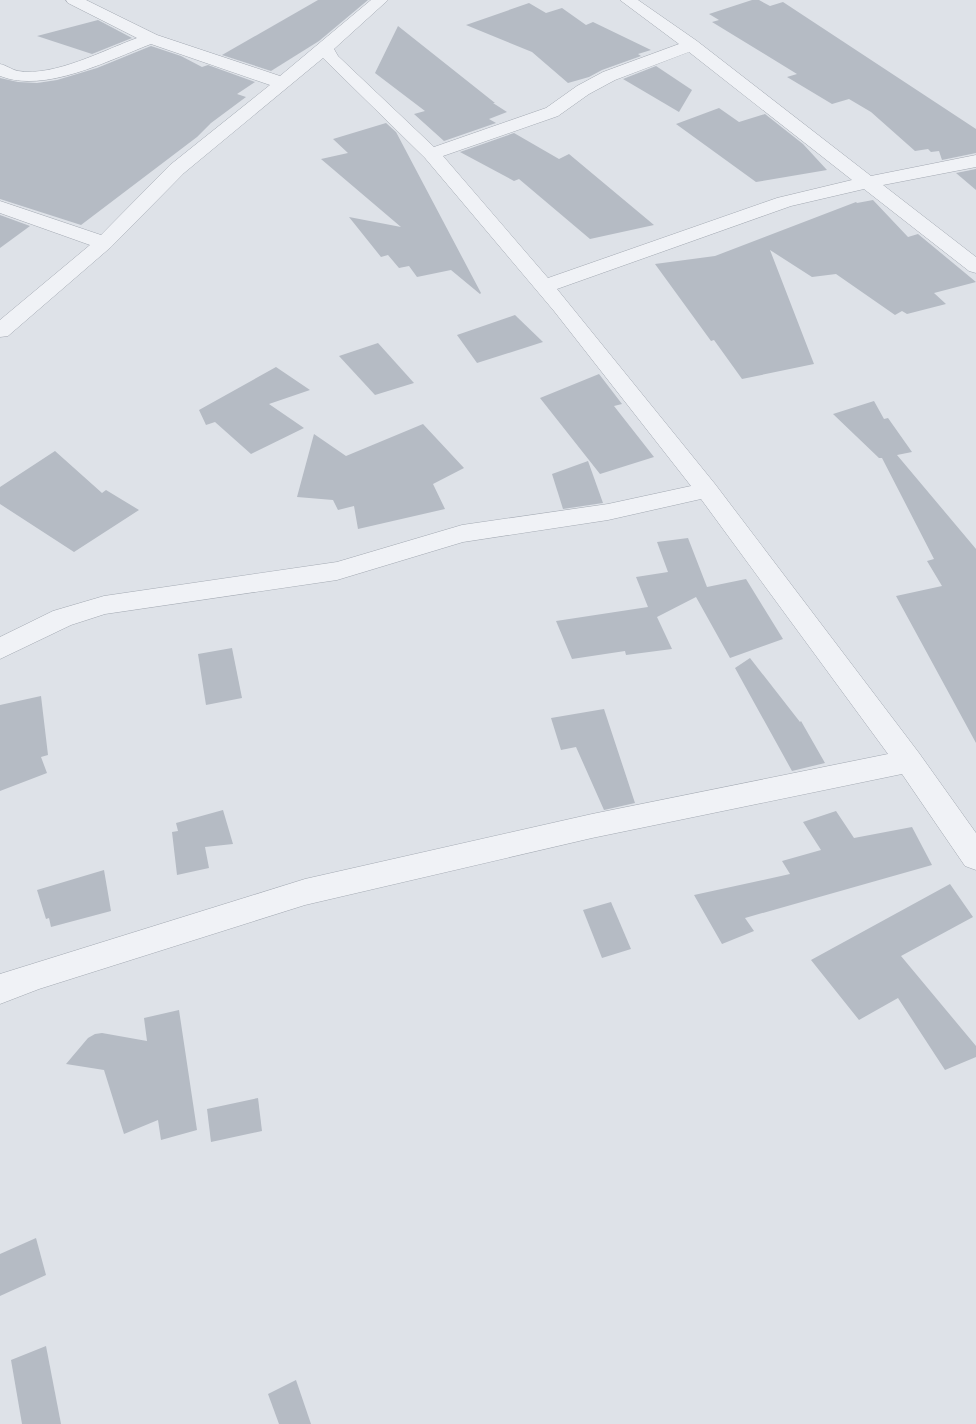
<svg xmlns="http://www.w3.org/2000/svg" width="976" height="1424" viewBox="0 0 976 1424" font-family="Poppins,sans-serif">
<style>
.building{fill:#b5bbc4}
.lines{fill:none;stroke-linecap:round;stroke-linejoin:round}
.minor-casing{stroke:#a3a9b2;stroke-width:1}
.minor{fill:#f0f2f6;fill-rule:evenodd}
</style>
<rect width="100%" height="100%" fill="#dee2e8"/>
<g class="building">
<path d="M318 0H368L319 41 271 71 222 55Z"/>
<path d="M752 0H759L770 6 783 2 976 129V153L942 160 939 151 931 152 928 149 915 151 871 112 849 99 832 104 787 77 797 74 712 22 719 20 709 14Z"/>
<path d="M529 3 546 13 562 8 586 25 593 22 651 50 638 54 641 56 602 70 589 77 568 83 532 52 466 25Z"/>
<path d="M98 20 132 38 92 54 37 36Z"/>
<path d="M398 26 495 103H493L507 112 489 119 496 123 444 141 414 114 425 111 375 73Z"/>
<path d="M151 46 181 56 202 67 208 65 255 82 237 94 246 97 211 123 197 137 81 225 0 199V78L18 82 37 83 57 80 97 68Z"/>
<path d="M656 66 692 90 679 112 623 79Z"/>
<path d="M719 108 739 122 765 114 803 144 827 170 756 182 676 124Z"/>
<path d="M386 123 396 132 481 293 480 294 451 270 417 277 409 266 399 268 388 255 381 257 349 217 401 227 321 159 348 153 333 139Z"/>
<path d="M514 133 559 159 569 154 654 225 590 239 519 179 514 181 460 152Z"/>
<path d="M976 169V190L956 173Z"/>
<path d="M873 200 908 237 918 234 976 282 934 293 946 304 907 314 902 311 895 315 836 274 812 277 770 250 814 364 742 379 714 340 711 341 655 264 715 256 856 202 857 203Z"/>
<path d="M0 215 30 226 0 248Z"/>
<path d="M515 315 543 342 477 363 457 335Z"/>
<path d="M378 343 414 383 375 395 339 356Z"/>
<path d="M276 367 310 390 269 404 304 428 251 454 215 422 206 425 199 410Z"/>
<path d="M599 374 622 404 614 406 654 457 600 474 540 398Z"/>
<path d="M874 401 884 419 888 418 912 452 897 455 976 549V743L896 596 942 586 927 561 934 559 882 458H879L833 414Z"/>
<path d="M423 424 464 468 433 484 445 509 358 529 354 506 338 510 333 500 297 497 314 434 346 456Z"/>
<path d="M55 451 102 493 106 490 139 510 74 552 0 504V487Z"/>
<path d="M588 461 603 503 563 509 552 474Z"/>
<path d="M688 538 707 587 746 579 783 639 730 658 696 597 657 617 672 649 626 655 625 651 572 659 556 621 648 607 636 577 668 572 657 542Z"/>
<path d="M232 648 242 698 206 705 198 654Z"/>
<path d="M750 658 800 722 801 721 825 763 792 771 735 668Z"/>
<path d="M41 696 48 755 41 757 47 773 0 791V705Z"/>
<path d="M604 709 635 803 604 810 576 747 561 750 551 718Z"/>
<path d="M223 810 233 844 205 847 209 868 177 875 172 832 178 831 176 823Z"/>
<path d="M836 811 854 838 912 827 932 865 745 918 754 931 722 944 694 895 790 874 782 861 821 850 803 822Z"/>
<path d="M104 870 111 911 51 927 49 918 46 919 37 890Z"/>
<path d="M950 884 973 917 901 956 976 1046V1057L945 1070 898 998 859 1020 811 960Z"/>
<path d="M611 902 631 949 602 958 583 910Z"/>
<path d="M179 1010 197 1130 161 1140 158 1120 124 1134 104 1070 66 1064 88 1038 95 1034 102 1033 147 1041 144 1018Z"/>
<path d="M258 1098 262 1131 211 1142 207 1109Z"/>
<path d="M36 1238 46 1275 0 1296V1254Z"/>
<path d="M46 1346 61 1424H22L11 1360Z"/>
<path d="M296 1380 311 1424H279L268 1394Z"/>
</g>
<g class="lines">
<g class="minor-casing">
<path id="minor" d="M66 0H86L157 35 280 76 371 0H388L334 49 338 56 434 147 546 108 577 86 603 72 679 44 620 0H638L697 41 871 176 976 155V167L883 185 976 257V273L969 271 864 189 791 206 557 289 715 484 919 753 976 833V870L965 866 902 774 592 838 305 905 39 989 0 1004V974L305 879 592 814 888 754 701 499 608 520 463 542 337 580 105 614 71 625 0 659V637L53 611 104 596 337 562 462 525 608 504 691 486 554 311 425 158 323 58 184 173 111 247 8 336 0 337V320L90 245 0 213V201L101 235 170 165 270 85 151 44C109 60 45 94 0 76V64C6 65 12 70 18 71 54 77 104 50 137 38L68 3ZM689 52 852 180 777 198 548 278 443 156 558 116 589 94 615 80Z"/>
</g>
<use href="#minor" class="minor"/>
</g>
</svg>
